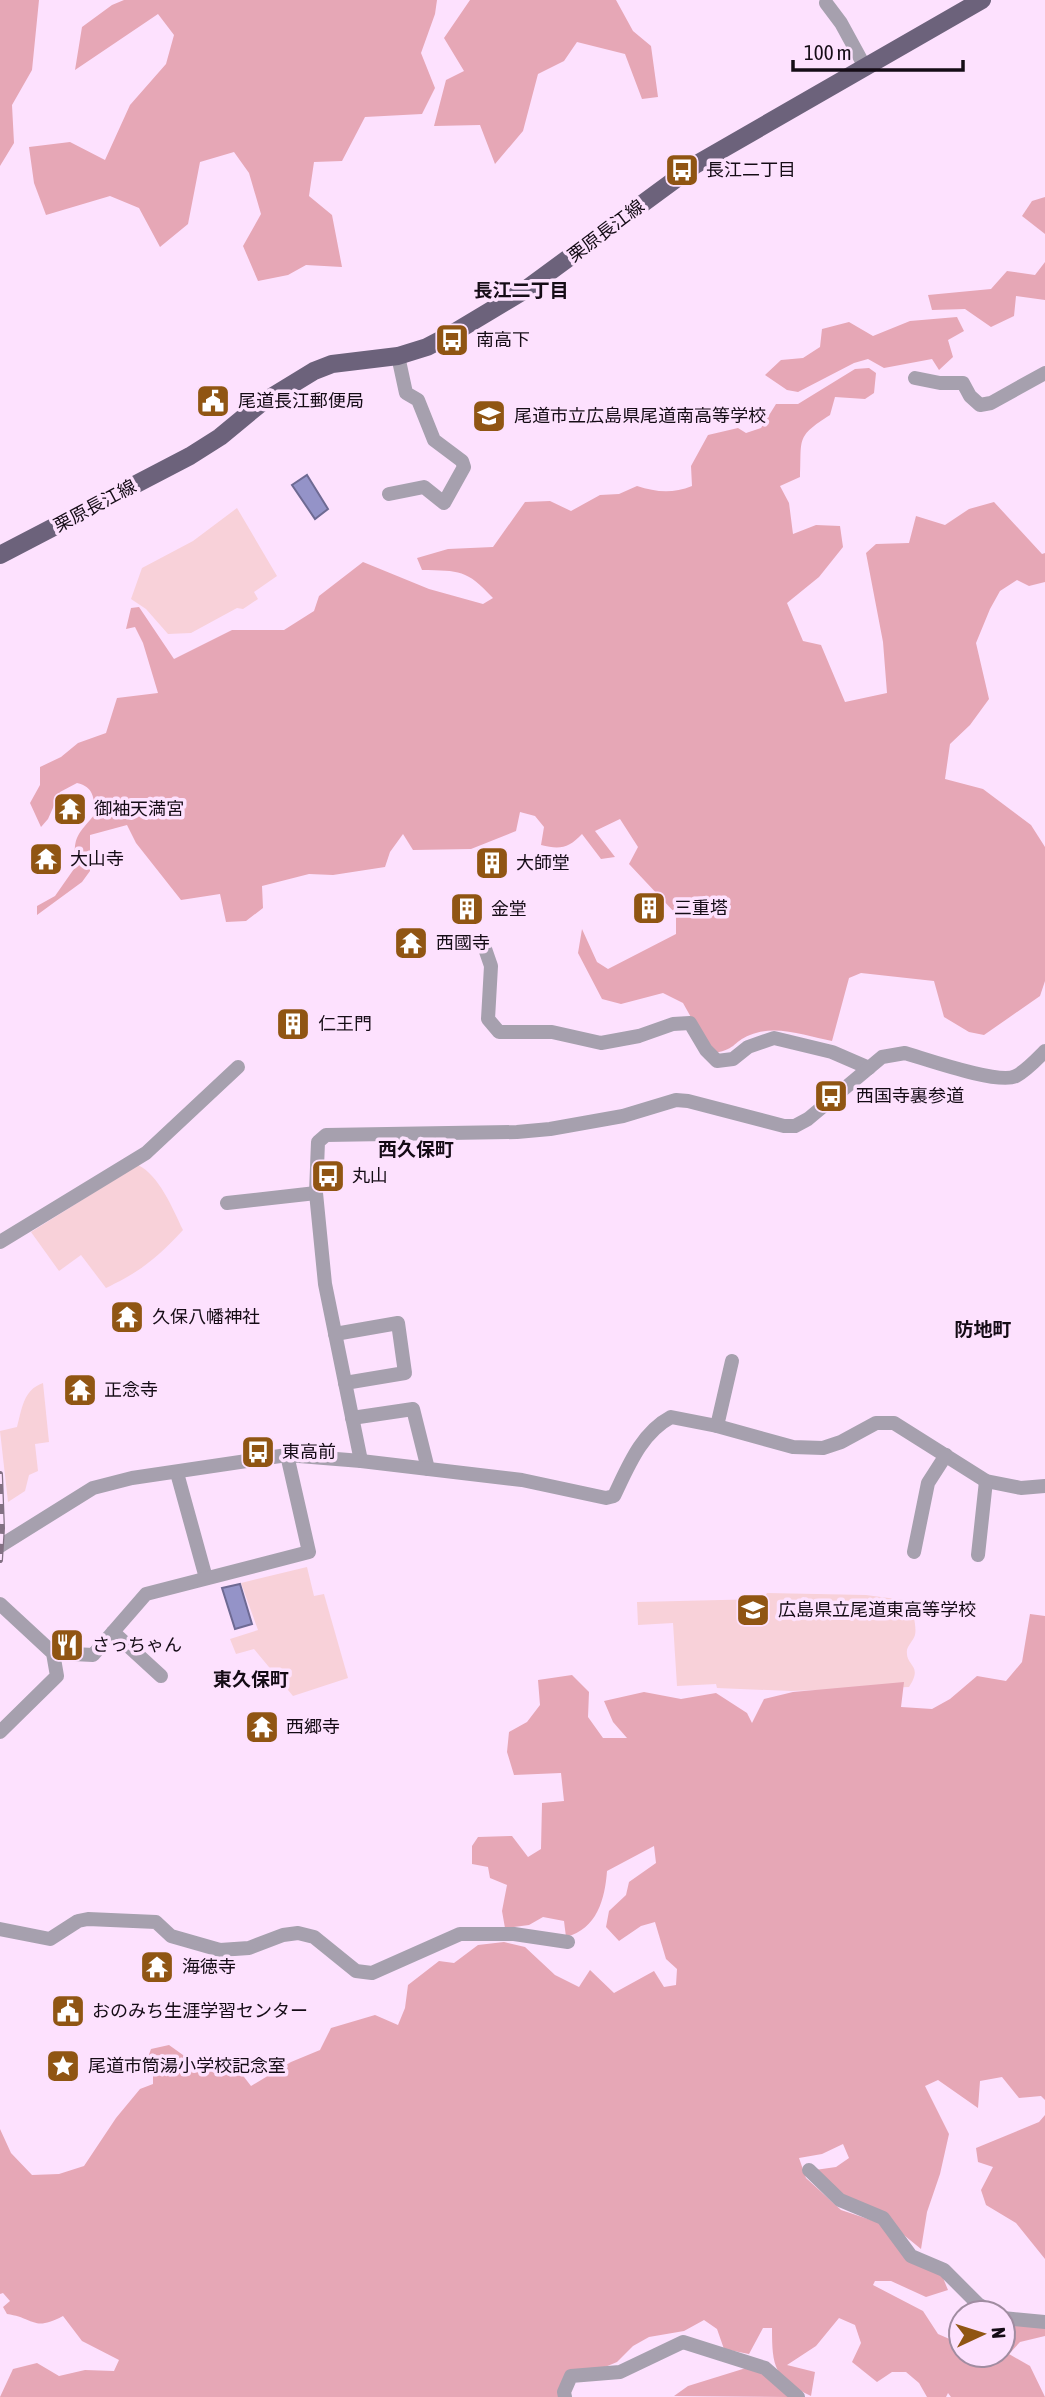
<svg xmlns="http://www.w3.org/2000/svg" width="1045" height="2397" viewBox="0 0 1045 2397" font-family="'Asap Condensed','Noto Sans JP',sans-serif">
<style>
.green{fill:#f8d1d9}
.forest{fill:#e6a7b6}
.water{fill:#9493c8;stroke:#6e6a93;stroke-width:2}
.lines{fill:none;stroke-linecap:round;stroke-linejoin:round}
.minor{stroke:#a6a0ae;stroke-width:14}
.major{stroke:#6c627b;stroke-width:18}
.rail-casing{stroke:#837184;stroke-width:6}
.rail{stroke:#fde1fe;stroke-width:3.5;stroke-dasharray:10;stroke-linecap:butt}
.labels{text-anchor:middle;stroke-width:7;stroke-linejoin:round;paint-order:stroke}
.poi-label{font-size:18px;fill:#150c16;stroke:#fde1fe;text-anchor:start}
.street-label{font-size:18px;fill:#150c16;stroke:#fde1fe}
.neighbourhood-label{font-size:19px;font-weight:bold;fill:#150c16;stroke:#fde1fe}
</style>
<rect width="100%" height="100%" fill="#fde1fe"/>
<g class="green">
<path d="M237 508 277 576 254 592 258 599 243 609 237 608 191 633 168 634 146 609 131 599 142 568 193 541Z"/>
<path d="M138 1165C159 1175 173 1209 183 1230 156 1259 141 1271 106 1288L81 1255 59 1271 31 1232Z"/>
<path d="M43 1383 49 1442 35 1444 38 1471 29 1475 25 1491 8 1502 0 1431 17 1427C22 1409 23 1390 43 1383Z"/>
<path d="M307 1567 314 1596 324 1594 348 1678 293 1696 254 1649 236 1654 230 1639 258 1630 241 1583Z"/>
<path d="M767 1593 866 1595 911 1601C912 1611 917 1626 915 1635 913 1641 908 1645 907 1650 905 1667 924 1664 909 1687L791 1691 717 1688 716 1684 677 1686 673 1623 638 1625 637 1602 763 1599Z"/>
</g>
<g class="forest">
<path d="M0 0H39L32 70 12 105 14 143 0 166Z"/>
<path d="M124 0H437L435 14 421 53 435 88 422 114 365 117 342 161 314 162 309 196 332 215 342 267 306 265 288 275 258 281 243 246 261 214 249 173 234 152 200 162 188 224 160 247 139 208 110 196 46 215 34 183 29 147 70 142 105 160 130 105 166 64 174 35 158 14 75 70 82 27 112 5Z"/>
<path d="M470 0H616L633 31 651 46 658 97 642 99 625 54 577 42 564 61 538 74 523 131 495 164 480 125 434 126 446 80 464 71 444 38Z"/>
<path d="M1045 197V234L1022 216 1032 201Z"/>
<path d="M1045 262V300L1016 296 1014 316 991 327 965 309 932 310 928 295 991 289 1007 271 1035 275Z"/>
<path d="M957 317 964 331 948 340 953 357 939 370 932 359 884 368 868 359 854 363 798 392 787 390 765 375 781 360 803 358 820 347 822 329 849 322 873 336 910 321Z"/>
<path d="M869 368 876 373 874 393 865 399 835 397 830 415C795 437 802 439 800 477L780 486 789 503 793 534 816 525 840 526 843 547 819 577 787 603 803 641 821 645 845 702 887 693 883 642 866 553 876 544 909 543 916 516 945 525 969 509 994 502 1042 554 1045 553V582L1029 586 1017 580 1000 591 990 609 976 643 989 699 970 725 950 744 945 779 983 789 1031 825 1045 847V981L1040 996 984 1035 969 1032 944 1017 934 981 861 973 849 978 832 1041C807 1036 775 1024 750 1035 732 1042 736 1051 711 1053L683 1003 663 993 621 1004 602 999 578 953 582 929 597 962 608 969 676 934V914L629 864 638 847 620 819 595 831 615 857 601 859 582 834C569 848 560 850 541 845L544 827 535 816 520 812 516 831 471 849 413 850 403 834 390 852 385 867 333 875 309 874 262 886 263 908 246 921 226 922 220 894 181 900 136 843 127 825 90 835V871L82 882 37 915V906L55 896 76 866C72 836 78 835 95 814 94 798 94 787 77 783L60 792 48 819 41 827 30 803 40 785V767L61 757 78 743 106 733 117 698 158 693 143 643 135 627 126 629 131 608 139 607 174 659 232 630H284L314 611 319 596 363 562 429 589 483 604 493 598C466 569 460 571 422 570L417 558 448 549 493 547 525 502 550 501 571 511 600 495 619 494 637 486C656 492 672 494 692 486L691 466 708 435 738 428 746 433 761 428 776 404H798L855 369Z"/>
<path d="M1030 1614 1045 1616V2100L1041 2096 1019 2098 1002 2077 980 2081 978 2108 938 2080 925 2086 949 2134 940 2174 927 2212 921 2249 899 2231 847 2199 815 2170 836 2167 849 2158 843 2144 822 2154 799 2158 806 2178 841 2210 880 2223 941 2273 948 2290 926 2297 891 2281H875L873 2285 923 2311 938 2334 961 2344V2355H1003V2321L1045 2325V2336L1020 2342 1009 2354 1030 2366 1045 2397H951L948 2393 946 2397H927L919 2383 906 2372H892L877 2382 852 2362 861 2343 855 2325 839 2318 816 2346 787 2365 815 2372 811 2396C774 2378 772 2367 772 2328H763L749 2354 724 2349 717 2329 704 2320 684 2331 649 2337 633 2346 617 2362 605 2367 569 2373 562 2397H0L13 2369 37 2363 59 2376 85 2370 114 2371 119 2360 82 2341 63 2316C33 2332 35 2318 7 2314L3 2307 10 2301 3 2293 0 2294V2129L11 2153 32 2175 59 2174 84 2166 116 2118 140 2089 153 2084V2074L146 2063 151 2049 169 2045 190 2060 234 2064 251 2086 291 2062 320 2050 331 2028 375 2015 398 2025 405 2008 408 1985 439 1961 454 1963 478 1945 504 1942 525 1947 555 1975 579 1987 590 1970 614 1993 654 1971 664 1987 676 1985 677 1969 666 1959 655 1922 641 1926 619 1941 606 1927 609 1911 626 1895 629 1882 656 1863 654 1846 607 1871C605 1899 597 1929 566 1937L564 1921 543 1917 529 1925 505 1928 502 1911 507 1885 490 1878 488 1867 472 1864V1846L478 1837 512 1836 528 1857 541 1849 542 1803 564 1801 561 1773 514 1775 507 1752 509 1732 527 1722 540 1705 538 1680 572 1675 589 1692 588 1717 603 1738H627L613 1722 604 1701 644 1692 681 1699 716 1693 747 1713 752 1723 764 1699 793 1692 904 1682 901 1707 932 1709 950 1699 977 1676 1006 1681 1022 1662Z"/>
<path d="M1045 2115V2259L1016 2223 986 2205 981 2190 993 2167 978 2162 976 2148 1039 2122Z"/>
<path d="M746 2368 761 2370 788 2397 674 2396 688 2386Z"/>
</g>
<g class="water">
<path d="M307 475 328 509 315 519 292 485Z"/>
<path d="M240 1584 252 1624 235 1629 222 1588Z"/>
</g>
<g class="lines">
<g class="minor">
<path d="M826 3 841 23 865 67"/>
<path d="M915 378 940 383H963L970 396 980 405 991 403 1045 373"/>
<path d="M389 494 424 487 444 503 464 467 462 461 434 440 418 400 406 393 398 356"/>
<path d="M482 940 491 966 488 1019 499 1032H552L601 1043 639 1036 673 1024 690 1023 706 1050 717 1061 733 1059 748 1047 774 1038 832 1052 869 1068"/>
<path d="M227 1203 316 1193"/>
<path d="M0 1242 146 1153 238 1067"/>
<path d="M335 1334 398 1323 405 1373 345 1383"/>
<path d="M352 1418 413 1409 428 1469"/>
<path d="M717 1426 732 1361"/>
<path d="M361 1461 325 1284 316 1193 318 1142 326 1135 517 1132 550 1129 623 1116 676 1100 688 1101 784 1126H795L808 1119 882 1057 905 1053C926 1059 999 1085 1016 1076 1027 1070 1036 1060 1045 1051"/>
<path d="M177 1473 206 1578"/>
<path d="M0 1546 93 1488 132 1478 287 1455 361 1461 522 1480 606 1498 614 1496C628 1467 641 1433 671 1417L717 1426 793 1447 823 1448 841 1442 876 1423H894L986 1481 1021 1488 1045 1486"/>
<path d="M914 1552 928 1483 946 1455"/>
<path d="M978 1555 986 1481"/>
<path d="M0 1604 53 1653 57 1676 0 1732"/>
<path d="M113 1632 161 1676"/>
<path d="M53 1653 93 1655 146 1594 309 1552 287 1455"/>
<path d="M0 1929 50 1939 78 1921 88 1919 156 1922 171 1936 220 1950 249 1948 283 1935 298 1933 314 1937 356 1971 372 1973 460 1934H514L568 1942"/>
<path d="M809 2170 840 2200 883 2218 911 2256 944 2270 978 2304 994 2313"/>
<path d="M1003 2318 1045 2322"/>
<path d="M565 2397 564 2392 571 2376 620 2372 683 2342 765 2368 798 2397"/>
</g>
<path class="major" d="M0 555 190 456 220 437 260 404 314 371 332 364 398 356 427 347 450 335 525 290 695 165 982 0"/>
<g class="rail-casing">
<path id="rail" d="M0 1474 2 1528 0 1560"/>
</g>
<use href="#rail" class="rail"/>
</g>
<defs>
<g id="bus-square" transform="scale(1.75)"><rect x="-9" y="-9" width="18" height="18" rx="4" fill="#905513" stroke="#fde1fe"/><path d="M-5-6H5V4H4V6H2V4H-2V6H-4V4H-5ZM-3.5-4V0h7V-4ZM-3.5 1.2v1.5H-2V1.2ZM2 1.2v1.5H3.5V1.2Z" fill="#fff"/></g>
<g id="civic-square" transform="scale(1.75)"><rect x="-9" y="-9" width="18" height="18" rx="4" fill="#905513" stroke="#fde1fe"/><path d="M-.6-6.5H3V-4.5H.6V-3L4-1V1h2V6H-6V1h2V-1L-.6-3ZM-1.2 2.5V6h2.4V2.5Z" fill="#fff"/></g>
<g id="school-square" transform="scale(1.75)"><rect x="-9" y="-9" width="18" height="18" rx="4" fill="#905513" stroke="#fde1fe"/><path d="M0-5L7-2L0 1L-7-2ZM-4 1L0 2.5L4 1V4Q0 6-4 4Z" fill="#fff"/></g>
<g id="temple-square" transform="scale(1.75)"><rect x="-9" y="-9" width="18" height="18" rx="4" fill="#905513" stroke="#fde1fe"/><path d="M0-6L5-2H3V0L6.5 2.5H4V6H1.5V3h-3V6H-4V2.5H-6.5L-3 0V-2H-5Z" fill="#fff"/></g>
<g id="building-square" transform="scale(1.75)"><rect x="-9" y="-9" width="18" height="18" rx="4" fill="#905513" stroke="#fde1fe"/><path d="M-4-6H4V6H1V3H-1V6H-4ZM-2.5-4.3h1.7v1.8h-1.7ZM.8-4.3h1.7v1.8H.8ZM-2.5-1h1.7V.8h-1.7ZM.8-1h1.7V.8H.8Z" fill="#fff"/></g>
<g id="restaurant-square" transform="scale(1.75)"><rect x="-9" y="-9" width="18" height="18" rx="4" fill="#905513" stroke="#fde1fe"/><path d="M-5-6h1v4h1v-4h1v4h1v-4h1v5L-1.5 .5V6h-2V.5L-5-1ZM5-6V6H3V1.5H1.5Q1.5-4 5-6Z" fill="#fff"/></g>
<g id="sight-square" transform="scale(1.75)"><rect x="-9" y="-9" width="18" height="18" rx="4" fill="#905513" stroke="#fde1fe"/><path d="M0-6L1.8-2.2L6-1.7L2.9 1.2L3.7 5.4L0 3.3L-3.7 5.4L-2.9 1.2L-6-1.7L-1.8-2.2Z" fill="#fff"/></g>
</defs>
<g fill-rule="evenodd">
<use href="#bus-square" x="682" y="170"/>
<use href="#bus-square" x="452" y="340"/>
<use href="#civic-square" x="213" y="401"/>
<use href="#school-square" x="489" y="416"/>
<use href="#temple-square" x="70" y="809"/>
<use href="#temple-square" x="46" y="859"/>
<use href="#building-square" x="492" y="863"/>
<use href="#building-square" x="649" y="908"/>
<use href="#building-square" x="467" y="909"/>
<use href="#temple-square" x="411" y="943"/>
<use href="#building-square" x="293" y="1024"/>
<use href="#bus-square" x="831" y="1096"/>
<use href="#bus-square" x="328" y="1176"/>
<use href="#temple-square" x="127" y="1317"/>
<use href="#temple-square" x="80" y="1390"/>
<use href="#bus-square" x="258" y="1452"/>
<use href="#school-square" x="753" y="1610"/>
<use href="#restaurant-square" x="67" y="1645"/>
<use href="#temple-square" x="262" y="1727"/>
<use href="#temple-square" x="157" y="1967"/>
<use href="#civic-square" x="68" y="2011"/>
<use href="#sight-square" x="63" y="2066"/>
</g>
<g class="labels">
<g class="poi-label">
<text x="706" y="176">長江二丁目</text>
<text x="476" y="346">南高下</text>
<text x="238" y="407">尾道長江郵便局</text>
<text x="514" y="422">尾道市立広島県尾道南高等学校</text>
<text x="94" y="815">御袖天満宮</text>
<text x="70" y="865">大山寺</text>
<text x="516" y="869">大師堂</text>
<text x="674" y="914">三重塔</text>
<text x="491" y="915">金堂</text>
<text x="436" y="949">西國寺</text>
<text x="318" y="1030">仁王門</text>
<text x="856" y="1102">西国寺裏参道</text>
<text x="352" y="1182">丸山</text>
<text x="152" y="1323">久保八幡神社</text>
<text x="104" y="1396">正念寺</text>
<text x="282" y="1458">東高前</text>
<text x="778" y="1616">広島県立尾道東高等学校</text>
<text x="92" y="1651">さっちゃん</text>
<text x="286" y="1733">西郷寺</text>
<text x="182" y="1973">海徳寺</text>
<text x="92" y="2017">おのみち生涯学習センター</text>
<text x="88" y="2072">尾道市筒湯小学校記念室</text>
</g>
<g class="street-label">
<text transform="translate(606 231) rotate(-37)" y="6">栗原長江線</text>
<text transform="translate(95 506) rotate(-28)" y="6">栗原長江線</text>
</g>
<g class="neighbourhood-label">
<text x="521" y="297">長江二丁目</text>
<text x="416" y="1156">西久保町</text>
<text x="983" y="1336">防地町</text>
<text x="251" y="1686">東久保町</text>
</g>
</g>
<g transform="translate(982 2334) rotate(86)"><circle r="33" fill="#fde1fe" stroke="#a08ca1" stroke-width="2"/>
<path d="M0-5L12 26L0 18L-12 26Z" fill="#905513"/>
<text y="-10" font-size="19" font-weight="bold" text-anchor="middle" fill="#150c16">N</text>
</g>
<path d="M793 60v10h170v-10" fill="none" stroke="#150c16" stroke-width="3.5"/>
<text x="804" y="60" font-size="21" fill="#150c16" stroke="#fde1fe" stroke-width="5" paint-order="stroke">100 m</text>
</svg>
